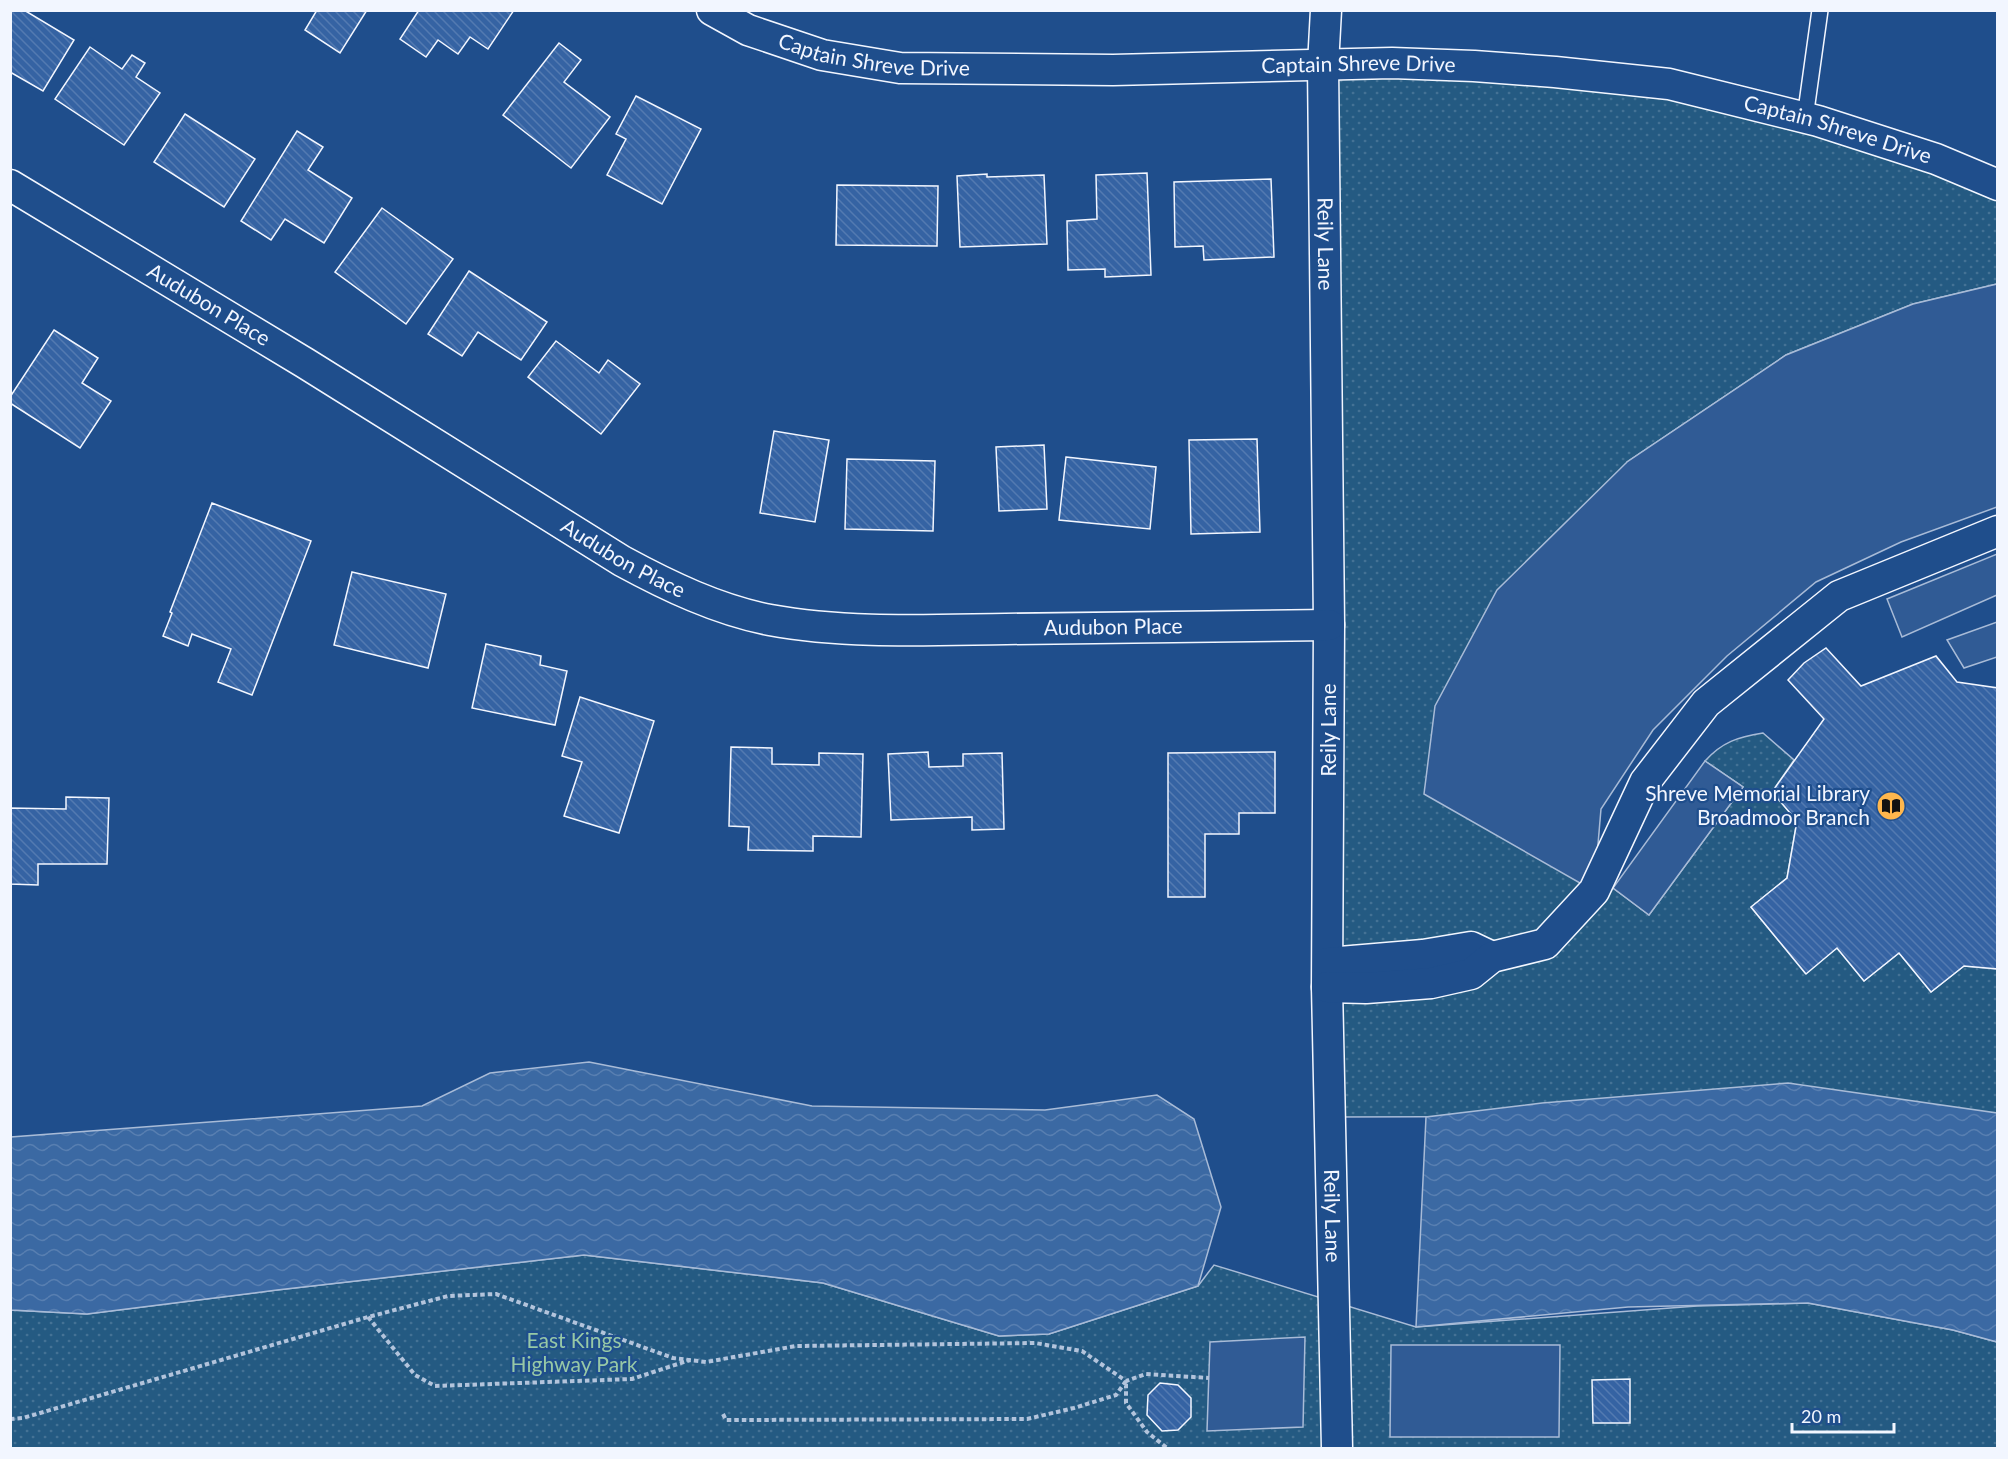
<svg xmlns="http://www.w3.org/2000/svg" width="2008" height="1459" viewBox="0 0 2008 1459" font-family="Lato,sans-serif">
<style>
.grass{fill:url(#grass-dots);stroke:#a8bbd7;stroke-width:1.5}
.parking{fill:#305b95;stroke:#a8bbd7;stroke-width:1.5}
.water{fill:url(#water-waves);stroke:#a8bbd7;stroke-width:1.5}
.building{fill:url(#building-back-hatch);stroke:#f2f6ff;stroke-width:1.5}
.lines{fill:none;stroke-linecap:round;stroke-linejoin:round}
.service-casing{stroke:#f2f6ff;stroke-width:18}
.minor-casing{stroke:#f2f6ff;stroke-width:33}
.path{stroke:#b3c4dc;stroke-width:4;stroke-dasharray:4.5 3;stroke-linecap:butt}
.service{stroke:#1f4e8c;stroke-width:15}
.minor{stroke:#1f4e8c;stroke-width:30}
.labels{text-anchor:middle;stroke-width:4.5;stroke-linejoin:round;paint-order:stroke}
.street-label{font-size:21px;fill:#f2f6ff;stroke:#1f4e8c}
.poi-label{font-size:21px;fill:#f2f6ff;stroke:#1f4e8c;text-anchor:end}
.park-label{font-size:21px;fill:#97c8a6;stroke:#1f4e8c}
</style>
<defs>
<pattern id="grass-dots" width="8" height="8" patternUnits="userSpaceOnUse" patternTransform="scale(1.5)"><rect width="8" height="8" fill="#245a82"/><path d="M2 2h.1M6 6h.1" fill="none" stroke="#447295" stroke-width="1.8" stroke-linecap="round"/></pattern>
<pattern id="water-waves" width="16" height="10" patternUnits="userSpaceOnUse" patternTransform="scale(1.5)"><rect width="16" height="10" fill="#3b69a3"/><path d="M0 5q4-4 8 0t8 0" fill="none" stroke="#587fb1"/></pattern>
<pattern id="building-back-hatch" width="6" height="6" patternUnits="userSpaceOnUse" patternTransform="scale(1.5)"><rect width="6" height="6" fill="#3563a3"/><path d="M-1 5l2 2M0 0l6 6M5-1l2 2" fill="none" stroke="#537ab1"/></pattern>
</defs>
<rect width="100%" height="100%" fill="#1f4e8c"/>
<g class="grass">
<path d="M1323 65 1669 84 1997 187V284L1913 304 1786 355 1627 462 1594 891 1613 888 1649 915 1743 787 1705 761C1722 742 1738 737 1763 733L1794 760 1772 792 1797 821 1787 878 1751 907 1805 973 1837 948 1864 981 1899 953 1931 992 1964 966 1997 969V1115L1329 1117Z"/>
<path d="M584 1255 823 1283 999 1336 1049 1334 1198 1286 1214 1265 1416 1327 1697 1306 1808 1303 1953 1330 1997 1342V1448H11L10 1310 87 1314 277 1290Z"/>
</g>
<g class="parking">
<path d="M1997 284V507L1901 542 1816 582 1727 656 1653 730 1601 809 1594 891 1424 794 1435 706 1497 590 1627 462 1786 355 1913 304Z"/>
<path d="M1997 554V595L1902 637 1887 599Z"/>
<path d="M1997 622V657L1964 668 1947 640Z"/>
<path d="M1705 761 1743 787 1649 915 1613 888Z"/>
<path d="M1305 1337 1303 1427 1207 1431 1210 1342Z"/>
<path d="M1391 1345H1560L1559 1437H1390Z"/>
</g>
<g class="water">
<path d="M589 1062 812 1106 1045 1110 1157 1095 1194 1119 1221 1207 1198 1286 1049 1334 999 1336 823 1283 584 1255 277 1290 87 1314 11 1310V1137L422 1106 490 1073Z"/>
<path d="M1788 1083 1997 1113V1342L1953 1330 1808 1303 1628 1307 1416 1327 1426 1117 1542 1103Z"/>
</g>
<g class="building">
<path d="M10 10H24L74 40 43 91 10 72Z"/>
<path d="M317 10H367L340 53 305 30Z"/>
<path d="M419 10H514L488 49 470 37 458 54 438 40 426 57 400 39Z"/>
<path d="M559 43 581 60 564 82 610 117 571 168 503 115Z"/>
<path d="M90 47 122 69 132 55 145 63 136 77 160 93 124 145 55 99Z"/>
<path d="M636 96 701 129 662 204 607 175 626 139 616 134Z"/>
<path d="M185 114 255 159 224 207 154 162Z"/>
<path d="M297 131 323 147 308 170 352 198 324 243 285 219 271 240 241 221Z"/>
<path d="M1147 173 1151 275 1105 277V269L1068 270 1067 221 1097 219 1096 175Z"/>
<path d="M987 174V177L1044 175 1047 244 960 247 957 176Z"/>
<path d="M1271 179 1274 257 1204 260 1203 246 1175 247 1174 182Z"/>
<path d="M837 185 938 186 937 246 836 245Z"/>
<path d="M382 208 453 259 406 324 335 272Z"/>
<path d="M469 271 547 322 521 360 478 332 462 356 428 334Z"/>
<path d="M54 330 98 358 82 383 111 401 80 448 10 403V397Z"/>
<path d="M556 341 599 373 608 360 640 384 601 434 528 377Z"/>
<path d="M774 431 829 440 815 522 760 513Z"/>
<path d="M1257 439 1260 532 1191 534 1189 440Z"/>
<path d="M1044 445 1047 509 999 511 996 447Z"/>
<path d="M1066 457 1156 467 1150 529 1059 520Z"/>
<path d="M847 459 935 461 933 531 845 529Z"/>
<path d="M212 503 311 541 252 695 218 682 231 649 192 634 188 646 163 636 172 613 170 612Z"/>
<path d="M352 572 446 594 428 668 334 645Z"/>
<path d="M486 644 541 656 540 665 567 671 555 725 472 708Z"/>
<path d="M1826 648 1861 686 1936 656 1957 682 1998 688V969L1964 966 1931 992 1899 953 1864 981 1837 948 1806 974 1751 907 1787 878 1797 821 1772 792 1824 719 1788 680 1804 663Z"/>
<path d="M580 697 654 721 619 833 564 816 582 762 562 756Z"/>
<path d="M731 747 772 748V764L819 765V753L863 754 861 837 813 836V851L748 850 749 827 729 826Z"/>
<path d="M928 752 929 767 963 766V754L1002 753 1004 829 972 830V817L891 820 888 754Z"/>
<path d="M1275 752V813H1239V834H1205V897H1168V753Z"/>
<path d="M66 797 109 798 107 864H38V885L10 884V808L66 809Z"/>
<path d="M1630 1379V1423H1593L1592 1380Z"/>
<path d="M1160 1383 1178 1385 1191 1398V1417L1178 1430 1162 1431 1147 1415 1148 1395Z"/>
</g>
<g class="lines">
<g class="service-casing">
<path id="service" d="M1805 118 1820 10"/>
</g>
<g class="minor-casing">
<g id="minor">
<path id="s1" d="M712 10 748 30 822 55 900 68 1113 70 1392 63 1474 66 1555 72 1669 84 1818 121 1936 159 1998 185"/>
<path id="s2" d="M1326 10 1323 65 1329 625 1327 987 1337 1448"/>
<path id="s3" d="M10 185 305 363 622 561C668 586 718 610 770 620 846 634 929 630 1006 629 1113 627 1221 626 1329 625"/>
<path d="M1328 963 1423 955 1471 947 1492 957"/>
<path d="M1327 987 1366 988 1431 983 1471 974 1492 957 1545 944 1594 891 1645 782 1706 703 1839 596 1998 531"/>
</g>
</g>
<g class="path">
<path d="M368 1317 415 1375 435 1386 632 1379 690 1360"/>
<path d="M723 1414 726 1420H740L1027 1419 1074 1408 1116 1395 1126 1381V1403L1147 1432 1167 1448"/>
<path d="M10 1419 23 1418 368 1317 448 1296 496 1294 673 1358 706 1362 796 1346 1035 1343 1082 1351 1126 1381 1146 1374 1209 1378"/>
</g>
<use href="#service" class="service"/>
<use href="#minor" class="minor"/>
</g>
<defs>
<g id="library-disc" transform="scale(1.5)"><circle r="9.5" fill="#ffb74d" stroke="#1f4e8c"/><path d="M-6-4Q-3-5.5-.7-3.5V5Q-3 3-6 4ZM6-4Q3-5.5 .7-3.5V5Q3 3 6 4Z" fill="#111"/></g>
</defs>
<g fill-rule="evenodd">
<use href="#library-disc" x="1891" y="806"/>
</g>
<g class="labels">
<g class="street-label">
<text dy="7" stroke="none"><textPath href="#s1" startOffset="171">Captain Shreve Drive</textPath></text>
<text dy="7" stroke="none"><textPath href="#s1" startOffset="657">Captain Shreve Drive</textPath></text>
<text dy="7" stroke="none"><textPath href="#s1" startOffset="1143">Captain Shreve Drive</textPath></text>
<text dy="7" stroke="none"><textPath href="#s2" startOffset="234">Reily Lane</textPath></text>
<text dy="7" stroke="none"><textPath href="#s3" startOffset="232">Audubon Place</textPath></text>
<text dy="7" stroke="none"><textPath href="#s3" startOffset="718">Audubon Place</textPath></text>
<text dy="7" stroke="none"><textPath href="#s3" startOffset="1222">Audubon Place</textPath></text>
<text transform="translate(1329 730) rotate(-90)" y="7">Reily Lane</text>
<text dy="7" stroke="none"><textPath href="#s2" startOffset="1206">Reily Lane</textPath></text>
</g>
<g class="poi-label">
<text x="1870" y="801">Shreve Memorial Library<tspan x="1870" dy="24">Broadmoor Branch</tspan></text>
</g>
<g class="park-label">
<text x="574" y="1348">East Kings<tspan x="574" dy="24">Highway Park</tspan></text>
</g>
</g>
<rect width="2008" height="1459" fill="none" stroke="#f2f6ff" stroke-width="24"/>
<path d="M1792 1423v9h102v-9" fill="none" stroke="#f2f6ff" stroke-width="3"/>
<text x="1801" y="1423" font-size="18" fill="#f2f6ff" stroke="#1f4e8c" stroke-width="4.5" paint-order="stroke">20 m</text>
</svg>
